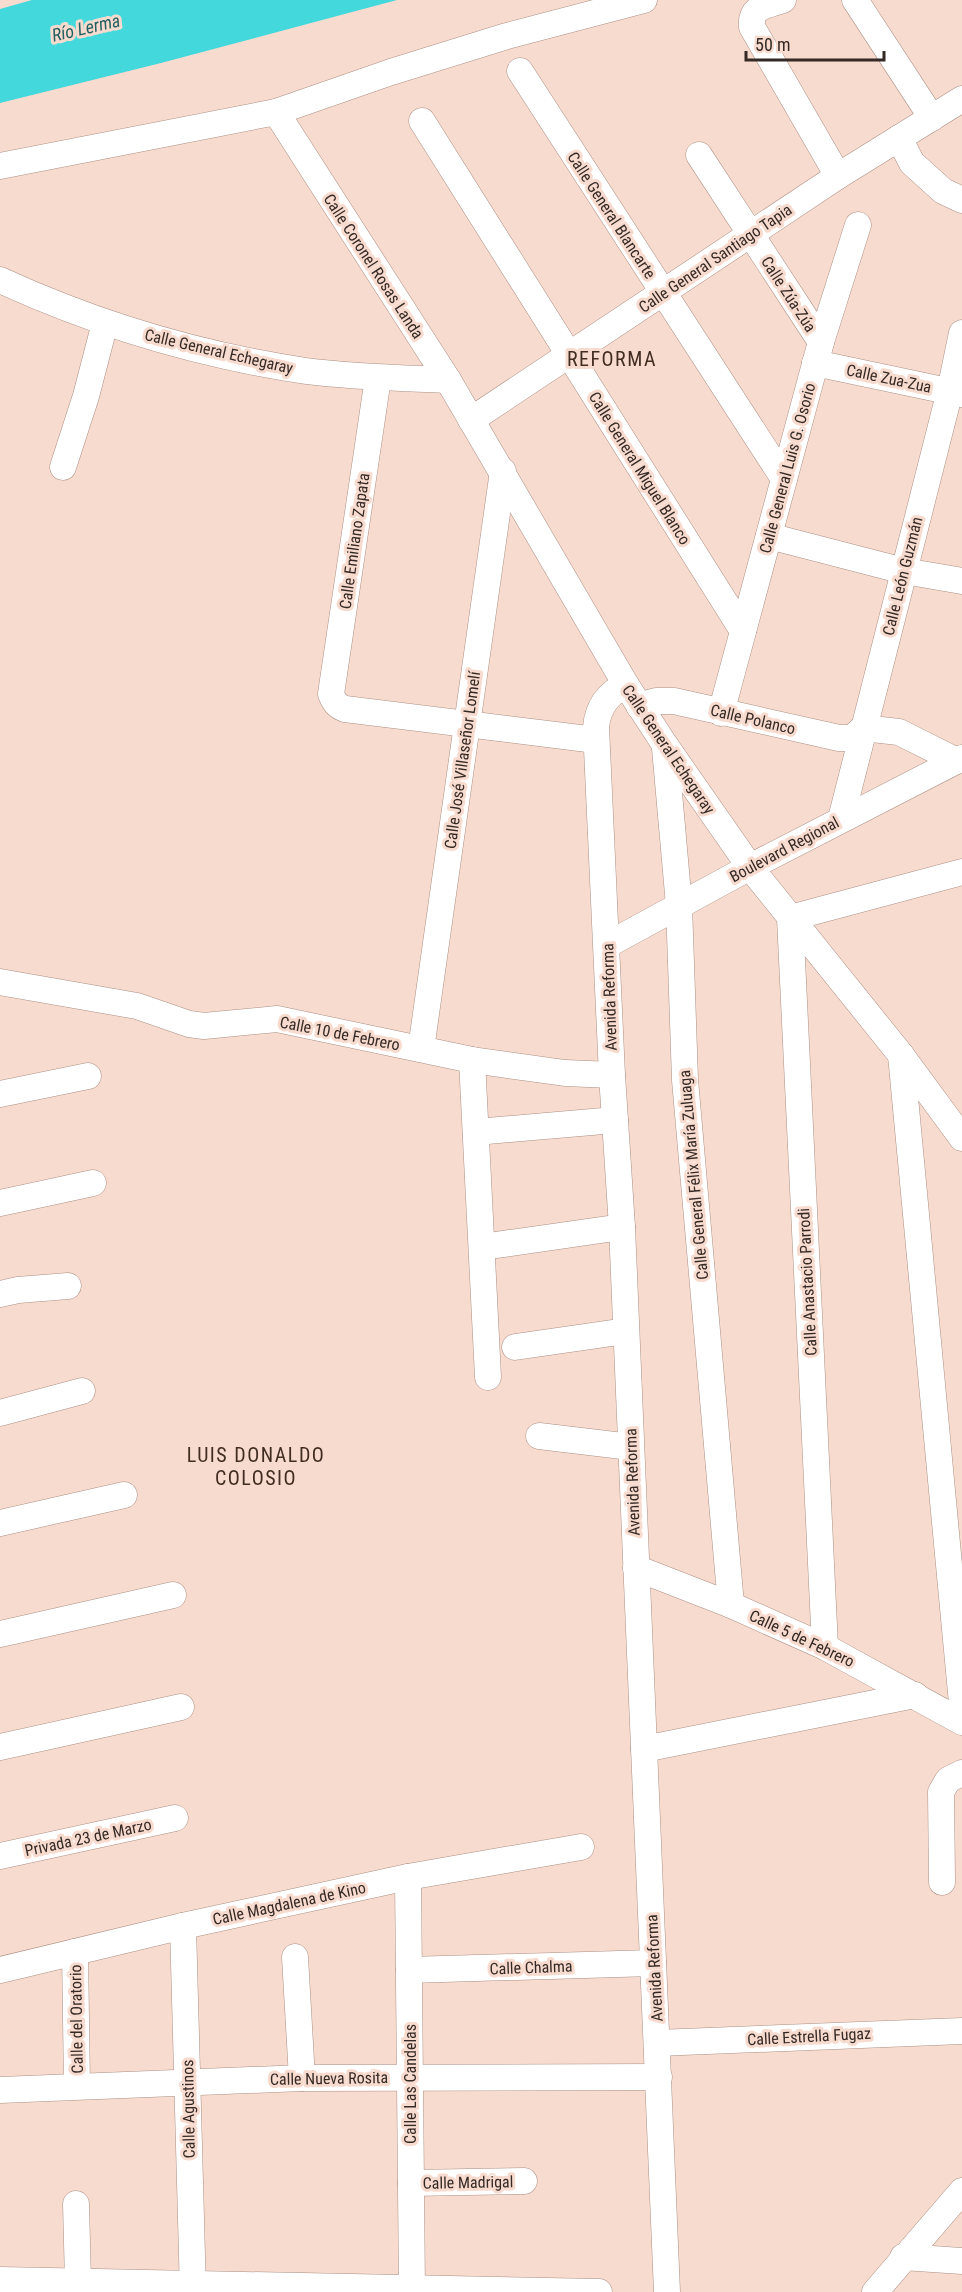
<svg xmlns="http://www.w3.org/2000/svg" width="962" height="2292" viewBox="0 0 962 2292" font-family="'Roboto Condensed',sans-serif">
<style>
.water{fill:#42d8dc}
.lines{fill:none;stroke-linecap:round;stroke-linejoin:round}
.minor-casing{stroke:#ab9085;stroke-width:27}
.minor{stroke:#fff;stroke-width:26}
.labels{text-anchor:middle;stroke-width:6;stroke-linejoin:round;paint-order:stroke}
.street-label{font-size:16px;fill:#342925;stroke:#f8dbcf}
.water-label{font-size:18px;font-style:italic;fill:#246061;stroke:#f8dbcf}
.quarter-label{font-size:20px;letter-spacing:1.5px;fill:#412c22;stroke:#f8dbcf}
</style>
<rect width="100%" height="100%" fill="#f8dbcf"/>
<path class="water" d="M32 0H397L161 63 0 103V9Z"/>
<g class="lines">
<g class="minor-casing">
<g id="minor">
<path d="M783 0C766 6 750 6 752 27L838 176"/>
<path d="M855 0 932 118"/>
<path d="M520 71 784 479"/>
<path d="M276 112 448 380 626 685 665 745 750 867 901 1055 962 1138"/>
<path d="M422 121 743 631"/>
<path d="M899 138 912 163 943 191 962 200"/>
<path d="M699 155 821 342"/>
<path d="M0 166 276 112 391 72 507 36 644 0"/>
<path d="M0 280C98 325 199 355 306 371 353 377 400 378 448 380"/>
<path d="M815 363 962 394"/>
<path d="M378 378 331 694C334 702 337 706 345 709L596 740"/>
<path d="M471 420 838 176 962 99"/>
<path d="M63 467 86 396 105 323"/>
<path d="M769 536 904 571 962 581"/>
<path d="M626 685C608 693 598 707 596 727L612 1075 622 1227 667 2292"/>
<path d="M639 706 656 701H674L839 738H852L863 728 899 732 957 761"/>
<path d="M721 713 821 342 858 225"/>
<path d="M665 748 679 905 685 1080 731 1605"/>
<path d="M841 819 950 391 962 333"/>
<path d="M607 945 750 867 962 758"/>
<path d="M0 982 137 1006 189 1024 204 1026 277 1019 472 1060 565 1073 612 1075"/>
<path d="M421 1049 503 471"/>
<path d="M901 1055 962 1703"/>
<path d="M472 1060 488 1377"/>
<path d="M0 1094 88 1076"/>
<path d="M476 1132 615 1120"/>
<path d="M0 1203 93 1183"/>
<path d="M482 1247 622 1227"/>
<path d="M0 1294 18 1290 68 1286"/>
<path d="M515 1347 626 1331"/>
<path d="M0 1413 82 1391"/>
<path d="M539 1436 631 1447"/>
<path d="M0 1523 124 1495"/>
<path d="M636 1568 731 1605 825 1647 962 1722"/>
<path d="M0 1634 173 1595"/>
<path d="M825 1647 790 918 962 872"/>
<path d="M0 1747 181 1707"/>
<path d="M644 1749 915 1695"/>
<path d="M0 1856 175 1818"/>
<path d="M408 1877 412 2292"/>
<path d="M942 1882 941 1792 948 1780 962 1773"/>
<path d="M183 1926 193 2292"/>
<path d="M75 1952 77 2086"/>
<path d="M295 1957 302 2078"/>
<path d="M0 1970 183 1926 408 1877 581 1847"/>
<path d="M409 1970 653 1963"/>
<path d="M657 2043 962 2031"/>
<path d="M0 2090 302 2078 659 2077"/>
<path d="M411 2183 524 2181"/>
<path d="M76 2204 78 2282"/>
<path d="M903 2257 962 2261"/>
<path d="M0 2280 599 2292"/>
<path d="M875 2292 962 2191"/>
</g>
</g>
<use href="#minor" class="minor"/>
</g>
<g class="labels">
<g class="street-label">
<text transform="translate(612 215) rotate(57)" y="6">Calle General Blancarte</text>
<text transform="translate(715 258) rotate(-34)" y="6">Calle General Santiago Tapia</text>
<text transform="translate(374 266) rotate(57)" y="6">Calle Coronel Rosas Landa</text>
<text transform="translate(789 294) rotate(57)" y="6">Calle Zúa-Zúa</text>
<text transform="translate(219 351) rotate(13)" y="6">Calle General Echegaray</text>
<text transform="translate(889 378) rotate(12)" y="6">Calle Zua-Zua</text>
<text transform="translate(640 468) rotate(58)" y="6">Calle General Miguel Blanco</text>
<text transform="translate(787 468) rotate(-75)" y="6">Calle General Luis G. Osorio</text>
<text transform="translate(354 541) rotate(-82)" y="6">Calle Emiliano Zapata</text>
<text transform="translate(902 576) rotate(-76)" y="6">Calle León Guzmán</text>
<text transform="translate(753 719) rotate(13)" y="6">Calle Polanco</text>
<text transform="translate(669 749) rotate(56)" y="6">Calle General Echegaray</text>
<text transform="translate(462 760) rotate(-82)" y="6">Calle José Villaseñor Lomelí</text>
<text transform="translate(784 849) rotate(-28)" y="6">Boulevard Regional</text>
<text transform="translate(609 997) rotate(-92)" y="6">Avenida Reforma</text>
<text transform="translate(340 1033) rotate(11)" y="6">Calle 10 de Febrero</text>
<text transform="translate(693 1175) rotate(-95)" y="6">Calle General Félix María Zuluaga</text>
<text transform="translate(807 1282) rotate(-93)" y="6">Calle Anastacio Parrodi</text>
<text transform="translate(632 1482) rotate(-92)" y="6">Avenida Reforma</text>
<text transform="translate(802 1638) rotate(25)" y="6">Calle 5 de Febrero</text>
<text transform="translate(88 1837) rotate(-12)" y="6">Privada 23 de Marzo</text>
<text transform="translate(289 1903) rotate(-12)" y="6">Calle Magdalena de Kino</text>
<text transform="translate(531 1967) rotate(-2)" y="6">Calle Chalma</text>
<text transform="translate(654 1968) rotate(-93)" y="6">Avenida Reforma</text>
<text transform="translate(76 2019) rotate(-91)" y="6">Calle del Oratorio</text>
<text transform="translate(809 2036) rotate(-3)" y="6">Calle Estrella Fugaz</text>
<text transform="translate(329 2078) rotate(-1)" y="6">Calle Nueva Rosita</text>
<text transform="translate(410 2084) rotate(-90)" y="6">Calle Las Candelas</text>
<text transform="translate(188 2109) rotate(-91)" y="6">Calle Agustinos</text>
<text transform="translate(468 2182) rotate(-1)" y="6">Calle Madrigal</text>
</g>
<g class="water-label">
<text transform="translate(86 28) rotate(-13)" y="6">Río Lerma</text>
</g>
<g class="quarter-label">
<text x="612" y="366">REFORMA</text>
<text x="256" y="1462">LUIS DONALDO<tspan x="256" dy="23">COLOSIO</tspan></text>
</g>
</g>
<path d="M746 51v9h138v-9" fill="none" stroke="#342925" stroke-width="3"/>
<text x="755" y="51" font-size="18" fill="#342925" stroke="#f8dbcf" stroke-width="4.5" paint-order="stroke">50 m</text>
</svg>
